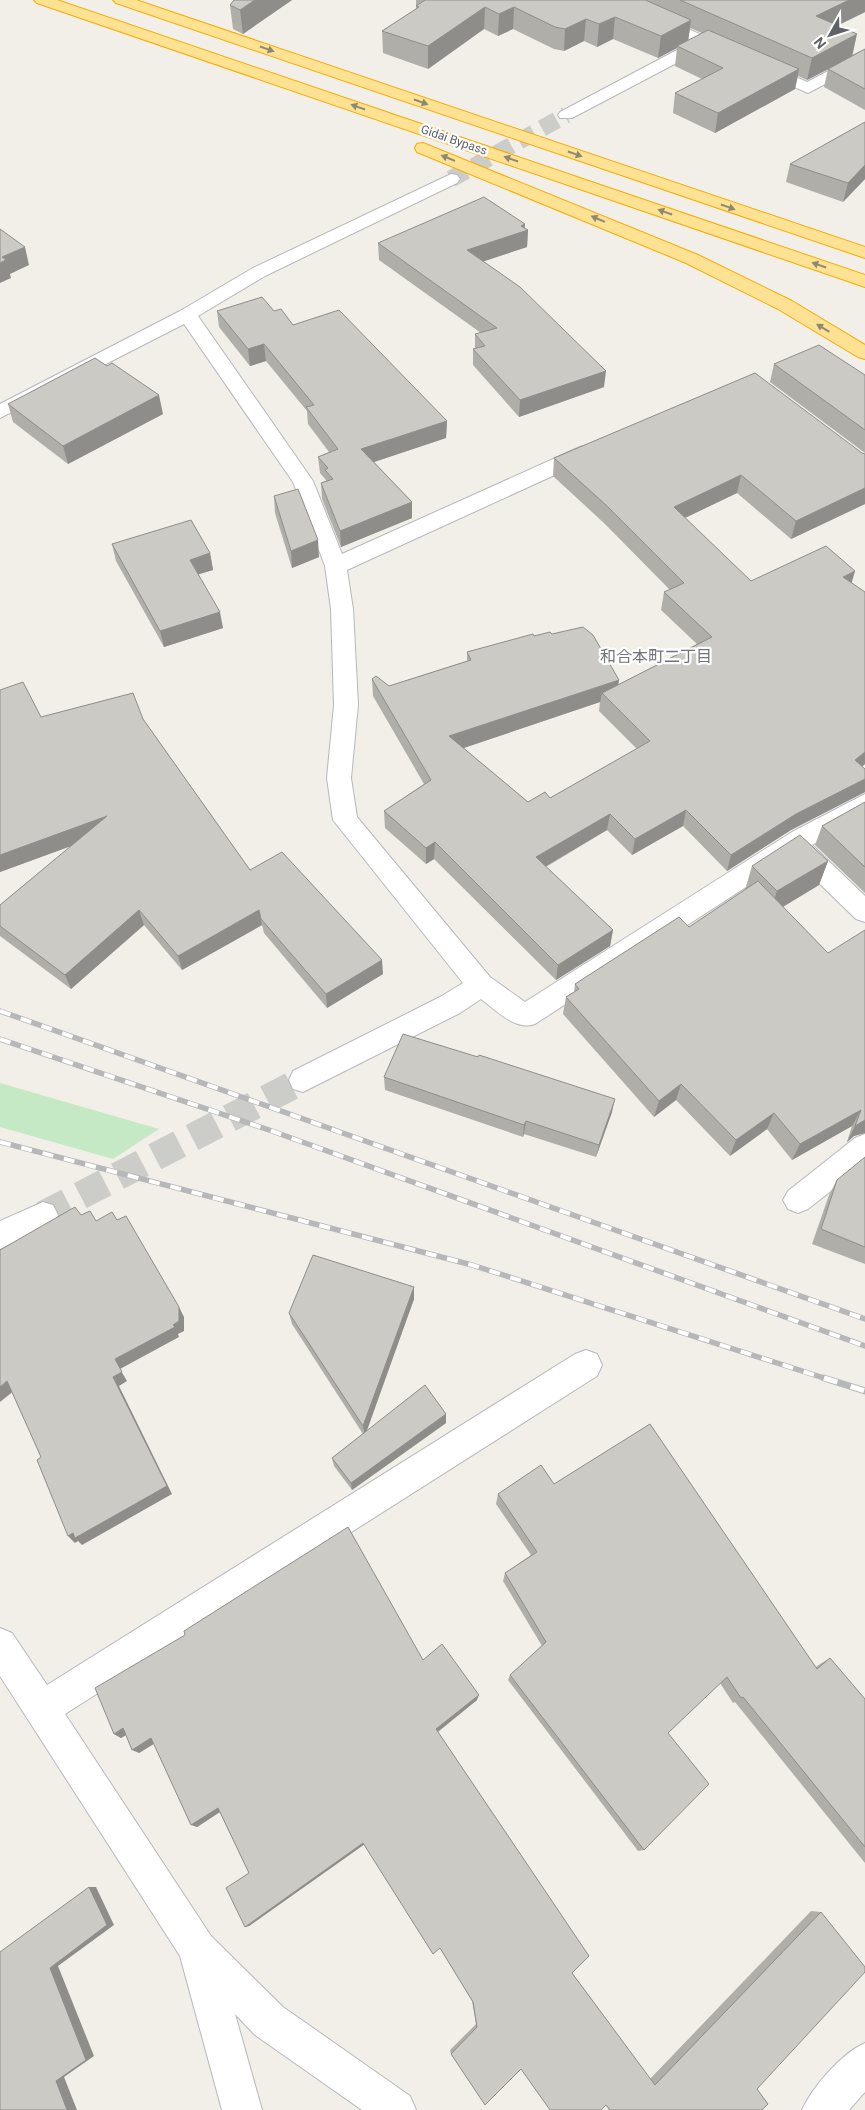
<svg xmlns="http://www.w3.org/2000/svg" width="865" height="2110" viewBox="0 0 865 2110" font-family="Roboto,'Noto Sans JP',sans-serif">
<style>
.green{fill:#c5e8c5}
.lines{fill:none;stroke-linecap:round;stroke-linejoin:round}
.minor-tunnel-far1{stroke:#ccccc8;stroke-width:17;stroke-dasharray:17 9;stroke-linecap:butt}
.minor-tunnel{stroke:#ccccc8;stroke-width:28;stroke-dasharray:28 14;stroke-linecap:butt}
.minor-casing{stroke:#b5b8bc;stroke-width:2}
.highway-casing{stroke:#f9ab00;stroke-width:2}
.minor{fill:#fff;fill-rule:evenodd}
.highway{fill:#fde293;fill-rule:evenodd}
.rail-far1-casing{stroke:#b6b7b8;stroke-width:5.5}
.rail-casing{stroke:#b6b7b8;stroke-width:7}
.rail-far1{stroke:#fff;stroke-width:4;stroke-dasharray:11;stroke-linecap:butt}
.rail{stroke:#fff;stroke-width:5;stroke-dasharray:14;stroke-linecap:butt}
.wall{fill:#afaea9;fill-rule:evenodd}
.shaded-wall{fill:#8f8d8a}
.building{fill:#cccac5;stroke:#8f8d8a}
.oneway{fill:#8e8975}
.labels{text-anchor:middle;stroke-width:4.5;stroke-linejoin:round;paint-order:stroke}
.far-street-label{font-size:12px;fill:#5f6368;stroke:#fff}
.neighbourhood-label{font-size:16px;fill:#70757a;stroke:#fff}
</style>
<rect width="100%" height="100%" fill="#f1efe8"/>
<path class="green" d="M0 1083 159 1129 113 1159 0 1127Z"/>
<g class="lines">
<path class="minor-tunnel-far1" d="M451 179 566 115"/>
<path class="minor-tunnel" d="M43 1215 303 1080"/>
<g class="minor-casing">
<g id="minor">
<path d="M602 0H623L807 82 865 52V63L808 93 705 48 572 118H560L558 115 560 112 692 42 605 3Z"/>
<path d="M451 174 457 175 460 179 457 183 265 276 198 316 313 481 342 554 580 447 587 445 594 447 597 452 594 457 347 570 353 609 358 705 351 778 357 817 490 977 525 1002 792 832 865 794V815L812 845 865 896V922L856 919 792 857 535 1024C515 1031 496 1010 481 999L460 1013 303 1092 293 1089 289 1080 293 1071 440 997 463 983 333 820 327 778 334 705 331 609 325 566 293 482 184 324 0 418V404L180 311 253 268Z"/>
<path d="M865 1134V1164L808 1209 798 1213 788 1209 783 1200 788 1191 855 1138Z"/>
<path d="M43 1202 53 1205 58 1215 53 1225 0 1249V1221Z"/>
<path d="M586 1350 597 1354 602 1365 597 1376 65 1714 211 1936 283 2007 410 2096 416 2110H362L255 2035 235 2014 262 2110H222L180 1956 0 1676V1628L12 1633 47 1685 575 1354Z"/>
<path d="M865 2043V2092L849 2110H802C812 2087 842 2053 865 2043Z"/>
</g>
</g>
<g class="highway-casing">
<g id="highway">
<path d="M34 0H57L865 275V287L37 3Z"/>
<path d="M113 0H136L865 247V258L116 3Z"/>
<path d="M423 143 698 255 792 301 865 345V359L858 357 778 309 686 263 417 152 415 148 417 144Z"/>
</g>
</g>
<use href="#minor" class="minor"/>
<use href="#highway" class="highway"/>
<g class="rail-far1-casing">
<g id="rail-far1">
<path d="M0 1011 865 1319"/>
<path d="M0 1039 272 1131 865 1346"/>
<path d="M0 1142 472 1265 827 1379"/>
</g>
</g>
<g class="rail-casing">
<path id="rail" d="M824 1378 865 1391"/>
</g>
<use href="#rail-far1" class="rail-far1"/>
<use href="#rail" class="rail"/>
</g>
<g class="wall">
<path d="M234 0H292L243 34 233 29 230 5Z"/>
<path d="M416 0H865V12L837 26 852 55 865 49V110L824 87 828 69 807 80 798 76 795 89 715 133 673 113 675 93 702 79 675 66 677 48 658 58 613 39 597 47 584 41 564 51 554 49 513 29 498 36 484 29 428 69 383 53 382 31 416 9ZM690 28 702 33 688 41Z"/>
<path d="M865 122V179L843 202 786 182 790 164Z"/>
<path d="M525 224V228L528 230 527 247 483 261 604 387 519 417 473 365V349L475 348V334L481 333 379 260 378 243Z"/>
<path d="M217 311H274L293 325 447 421 446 438 374 462 412 502V518L341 547 322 499 321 483 326 481V480L320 473 318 457 329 452 308 424 307 411 266 361 250 366 219 327Z"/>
<path d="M774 364 865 375V453L770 382Z"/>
<path d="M107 366 163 414 68 464 13 422 8 404Z"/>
<path d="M862 453 865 454V504L791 539 737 493 685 518 751 581 852 583 865 592V764L862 767 865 769V792L791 830 727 871 683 826 632 855 607 830 546 867 613 930 610 946 556 980 434 859 426 864 385 828 384 811 424 784 373 696 372 679 389 686 467 661V652L534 636 552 634 619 680 618 685 697 644 661 610 664 592 670 590 605 524 553 476 554 458ZM600 702 599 711 637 749 550 798 528 802 463 748Z"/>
<path d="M274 496 319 557 292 568 275 513Z"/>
<path d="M112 544 210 553 213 570 198 574 223 628 164 647 116 561Z"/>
<path d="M0 690 41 717 143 719 250 870 383 974 327 1008 264 933 262 925 182 970 144 925 71 989 0 936V905L71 846 0 872Z"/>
<path d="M865 802V893L815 845 822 826Z"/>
<path d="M828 861 819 885 783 907 828 953 865 1133 854 1136 847 1142 852 1126 792 1160 767 1129 730 1156 676 1100 654 1117 563 1014 566 997 574 992 575 984 689 927 745 890 752 866Z"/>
<path d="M384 1077 612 1112 596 1157 524 1134 523 1137 385 1090Z"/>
<path d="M865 1157V1264L812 1244 829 1195 837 1180Z"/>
<path d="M414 1299 366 1431 446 1423 352 1490 334 1466 332 1458 363 1434 292 1324 289 1313Z"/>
<path d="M554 1484 816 1667 820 1664 830 1658 865 1699V1863L735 1702 733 1703 720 1683 668 1733 644 1850 638 1851 508 1680 510 1675 542 1646 503 1581 505 1573 531 1555 496 1504 498 1494Z"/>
<path d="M423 1660 477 1700 438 1732 572 1973 650 2079 811 1911 821 1912 757 2089 762 2110H609L606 2105 521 2069 451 2054 450 2050 476 2024 472 2000 440 1948 364 1844 249 1926 245 1927 249 1873 220 1812 197 1827 154 1744 139 1753 126 1735 121 1738 114 1734Z"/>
</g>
<g class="shaded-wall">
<path d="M255 0H292L243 34 240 10Z"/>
<path d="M849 0H865V12L812 38 816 16Z"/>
<path d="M485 7 484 29 428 69V46Z"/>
<path d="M514 7 513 29 498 36 499 14Z"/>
<path d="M615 17 613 39 597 47 599 24Z"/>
<path d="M586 19 584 41 564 51 565 29Z"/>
<path d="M691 20 688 42 677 46V48L658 58 661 36Z"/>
<path d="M857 34 852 57 807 80 812 58Z"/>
<path d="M799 69 795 89 715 133 718 113Z"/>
<path d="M865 165V179L843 202 848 183Z"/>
<path d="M525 224 524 231 528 230 527 247 467 267V250Z"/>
<path d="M25 247 29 265 10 274 11 278 0 283V263L2 257Z"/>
<path d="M264 344 266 361 250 366 248 349Z"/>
<path d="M606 371 604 387 519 417 520 400Z"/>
<path d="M159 395 163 414 68 464 63 446Z"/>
<path d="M447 421 446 438 362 466 361 449Z"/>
<path d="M741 475 737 493 670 525 674 507Z"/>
<path d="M865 488V504L791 539 796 521Z"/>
<path d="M412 502V518L341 547 340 531Z"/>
<path d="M318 540 319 557 292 568 291 551Z"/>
<path d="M210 553 213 570 193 576 190 560Z"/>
<path d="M855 571 850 589 843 577Z"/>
<path d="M220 612 223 628 164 647 160 631Z"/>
<path d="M619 680 616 697 602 693 600 702 449 753V736Z"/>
<path d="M865 752V764L849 777 855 760Z"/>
<path d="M865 779V792L791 830 727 871 731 855 796 814Z"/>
<path d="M686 810 683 826 632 855 635 839Z"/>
<path d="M610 814 607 830 534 873 536 857Z"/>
<path d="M107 816 112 831 0 872V855Z"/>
<path d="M435 842 434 859 426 864V848Z"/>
<path d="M828 861 819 885 769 915 777 891Z"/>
<path d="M139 910 144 925 71 989 65 975Z"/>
<path d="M259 910 262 925 182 970 178 956Z"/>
<path d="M613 930 610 946 556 980 558 965Z"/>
<path d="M382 960 383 974 327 1008 326 994Z"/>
<path d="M681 1084 676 1100 654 1117 659 1101Z"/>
<path d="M615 1099 612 1112 596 1157 599 1145Z"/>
<path d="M861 1110 852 1126 792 1160 800 1144Z"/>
<path d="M774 1113 767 1129 730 1156 736 1140Z"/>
<path d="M863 1120H865V1133L854 1136 847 1142 855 1126Z"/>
<path d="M526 1121 524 1134 523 1137 524 1125Z"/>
<path d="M414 1287V1299L365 1436 363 1426Z"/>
<path d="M179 1307 184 1317V1331L178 1334 179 1337 120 1369 127 1381 119 1386 172 1494 82 1545 78 1541 75 1543 68 1536 113 1377 115 1359 173 1325Z"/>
<path d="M7 1381 15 1390 0 1402V1387Z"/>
<path d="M446 1414V1423L352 1490 351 1483Z"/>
<path d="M479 1695 477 1700 436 1733V1729Z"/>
<path d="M123 1728 131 1732 121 1738 114 1734Z"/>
<path d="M151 1738 158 1741 139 1753 132 1750Z"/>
<path d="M218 1808 223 1810 197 1827 191 1825Z"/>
<path d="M363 1843 365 1844 249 1926 245 1927Z"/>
<path d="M89 1887H96L114 1925 58 1966 94 2056 64 2077 77 2110H67L56 2081 50 1968Z"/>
</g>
<g class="building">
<path d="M234 0H255L240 10 230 5Z"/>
<path d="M425 0H645L691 20 661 36 615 17 599 24 586 19 565 29 555 27 514 7 499 14 485 7 428 46 382 31 419 7 416 6Z"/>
<path d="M680 0H849L816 16 857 34 812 58Z"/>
<path d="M708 30 799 69 718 113 675 93 723 68 677 46Z"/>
<path d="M865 49V89L828 69Z"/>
<path d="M865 122V165L848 183 790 164Z"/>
<path d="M484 197 525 224 521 226 528 230 467 250 520 287 606 371 520 400 473 349 485 346 475 334 497 328 378 243Z"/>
<path d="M0 229 25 247 2 257 6 260 0 263Z"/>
<path d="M262 297 274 311 281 309 293 325 339 310 447 421 361 449 412 502 340 531 321 483 333 479 325 470 328 468 318 457 338 449 306 407 314 405 264 344 248 349 217 311Z"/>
<path d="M819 345 865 375V430L774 364Z"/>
<path d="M95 358 107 366 112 363 159 395 63 446 8 404Z"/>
<path d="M755 373 862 453 865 454V488L796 521 741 475 674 507 751 581 826 546 855 571 843 577 865 592V752L855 760 865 769V779L796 814 731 855 686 810 635 839 610 814 536 857 613 930 558 965 435 842 426 848 384 811 431 780 372 679 376 676 389 686 471 660 467 652 533 634 534 636 550 632 552 634 583 627 593 635 619 680 449 736 528 802 545 792 550 798 650 741 602 693 712 637 664 592 684 583 607 506 554 458Z"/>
<path d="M298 489 318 540 291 551 274 496Z"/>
<path d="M191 520 210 553 190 560 220 612 160 631 112 544Z"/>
<path d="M23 682 41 717 133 693 143 719 250 870 282 852 382 960 326 994 261 919 259 910 178 956 139 910 65 975 0 926V905L107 816 0 855V690Z"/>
<path d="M865 802V867L822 826Z"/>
<path d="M800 835 828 861 777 891 752 866Z"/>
<path d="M758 881 828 953 865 930V1120L855 1126 861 1110 800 1144 774 1113 736 1140 681 1084 659 1101 566 997 579 989 575 984 679 917 689 927Z"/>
<path d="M403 1034 478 1057 479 1055 615 1099 599 1145 526 1121 524 1125 384 1077Z"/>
<path d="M865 1157V1247L821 1229 837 1180Z"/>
<path d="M75 1207 81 1215 90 1211 96 1221 112 1212 117 1220 126 1216 179 1307V1321L173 1325 175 1327 115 1359 122 1372 113 1377 167 1486 75 1538 73 1533 68 1536 37 1460 41 1457 7 1381 0 1387V1250Z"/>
<path d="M313 1255 414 1287 363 1426 289 1313Z"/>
<path d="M425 1385 446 1414 351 1483 332 1458Z"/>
<path d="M650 1424 817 1669 830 1658 865 1699V1847L743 1697 741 1698 727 1677 668 1733 709 1784 644 1850 510 1675 546 1642 505 1573 537 1552 498 1494 541 1465 554 1484Z"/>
<path d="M348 1527 423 1660 442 1644 479 1695 436 1729 589 1956 572 1973 655 2085 821 1912 865 1967V1972L757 2089 768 2104 762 2110H610L606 2105 601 2110H550L521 2069 485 2105 451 2054 477 2027 473 2002 440 1948 433 1954 363 1843 245 1927 226 1888 249 1873 218 1808 191 1825 151 1738 132 1750 123 1728 114 1734 95 1688 185 1635 184 1631Z"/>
<path d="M89 1887 107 1925 50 1968 86 2060 56 2081 67 2110H0V1952Z"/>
</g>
<defs><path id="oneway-solid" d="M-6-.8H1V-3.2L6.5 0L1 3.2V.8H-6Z" transform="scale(1.25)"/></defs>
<g class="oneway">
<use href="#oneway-solid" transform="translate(267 49) rotate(19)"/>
<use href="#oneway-solid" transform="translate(421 102) rotate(19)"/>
<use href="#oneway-solid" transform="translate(358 107) rotate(-161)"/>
<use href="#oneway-solid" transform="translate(575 154) rotate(19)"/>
<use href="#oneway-solid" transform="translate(448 158) rotate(-158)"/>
<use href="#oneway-solid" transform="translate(511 159) rotate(-161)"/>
<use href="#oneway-solid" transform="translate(728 207) rotate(19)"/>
<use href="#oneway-solid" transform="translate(665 212) rotate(-161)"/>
<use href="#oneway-solid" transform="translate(598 219) rotate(-157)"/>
<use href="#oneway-solid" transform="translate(819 265) rotate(-161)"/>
<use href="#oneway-solid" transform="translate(823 328) rotate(-149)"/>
</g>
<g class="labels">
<g class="far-street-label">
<text transform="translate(454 140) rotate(19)" y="4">Gidai Bypass</text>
</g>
<g class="neighbourhood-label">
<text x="656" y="662">和合本町二丁目</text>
</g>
</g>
<g transform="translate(830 35) rotate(231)" stroke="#ffffff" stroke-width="4" paint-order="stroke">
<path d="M0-4L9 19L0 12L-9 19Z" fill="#5f6368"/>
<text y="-8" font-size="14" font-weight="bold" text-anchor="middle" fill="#5f6368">N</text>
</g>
</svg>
